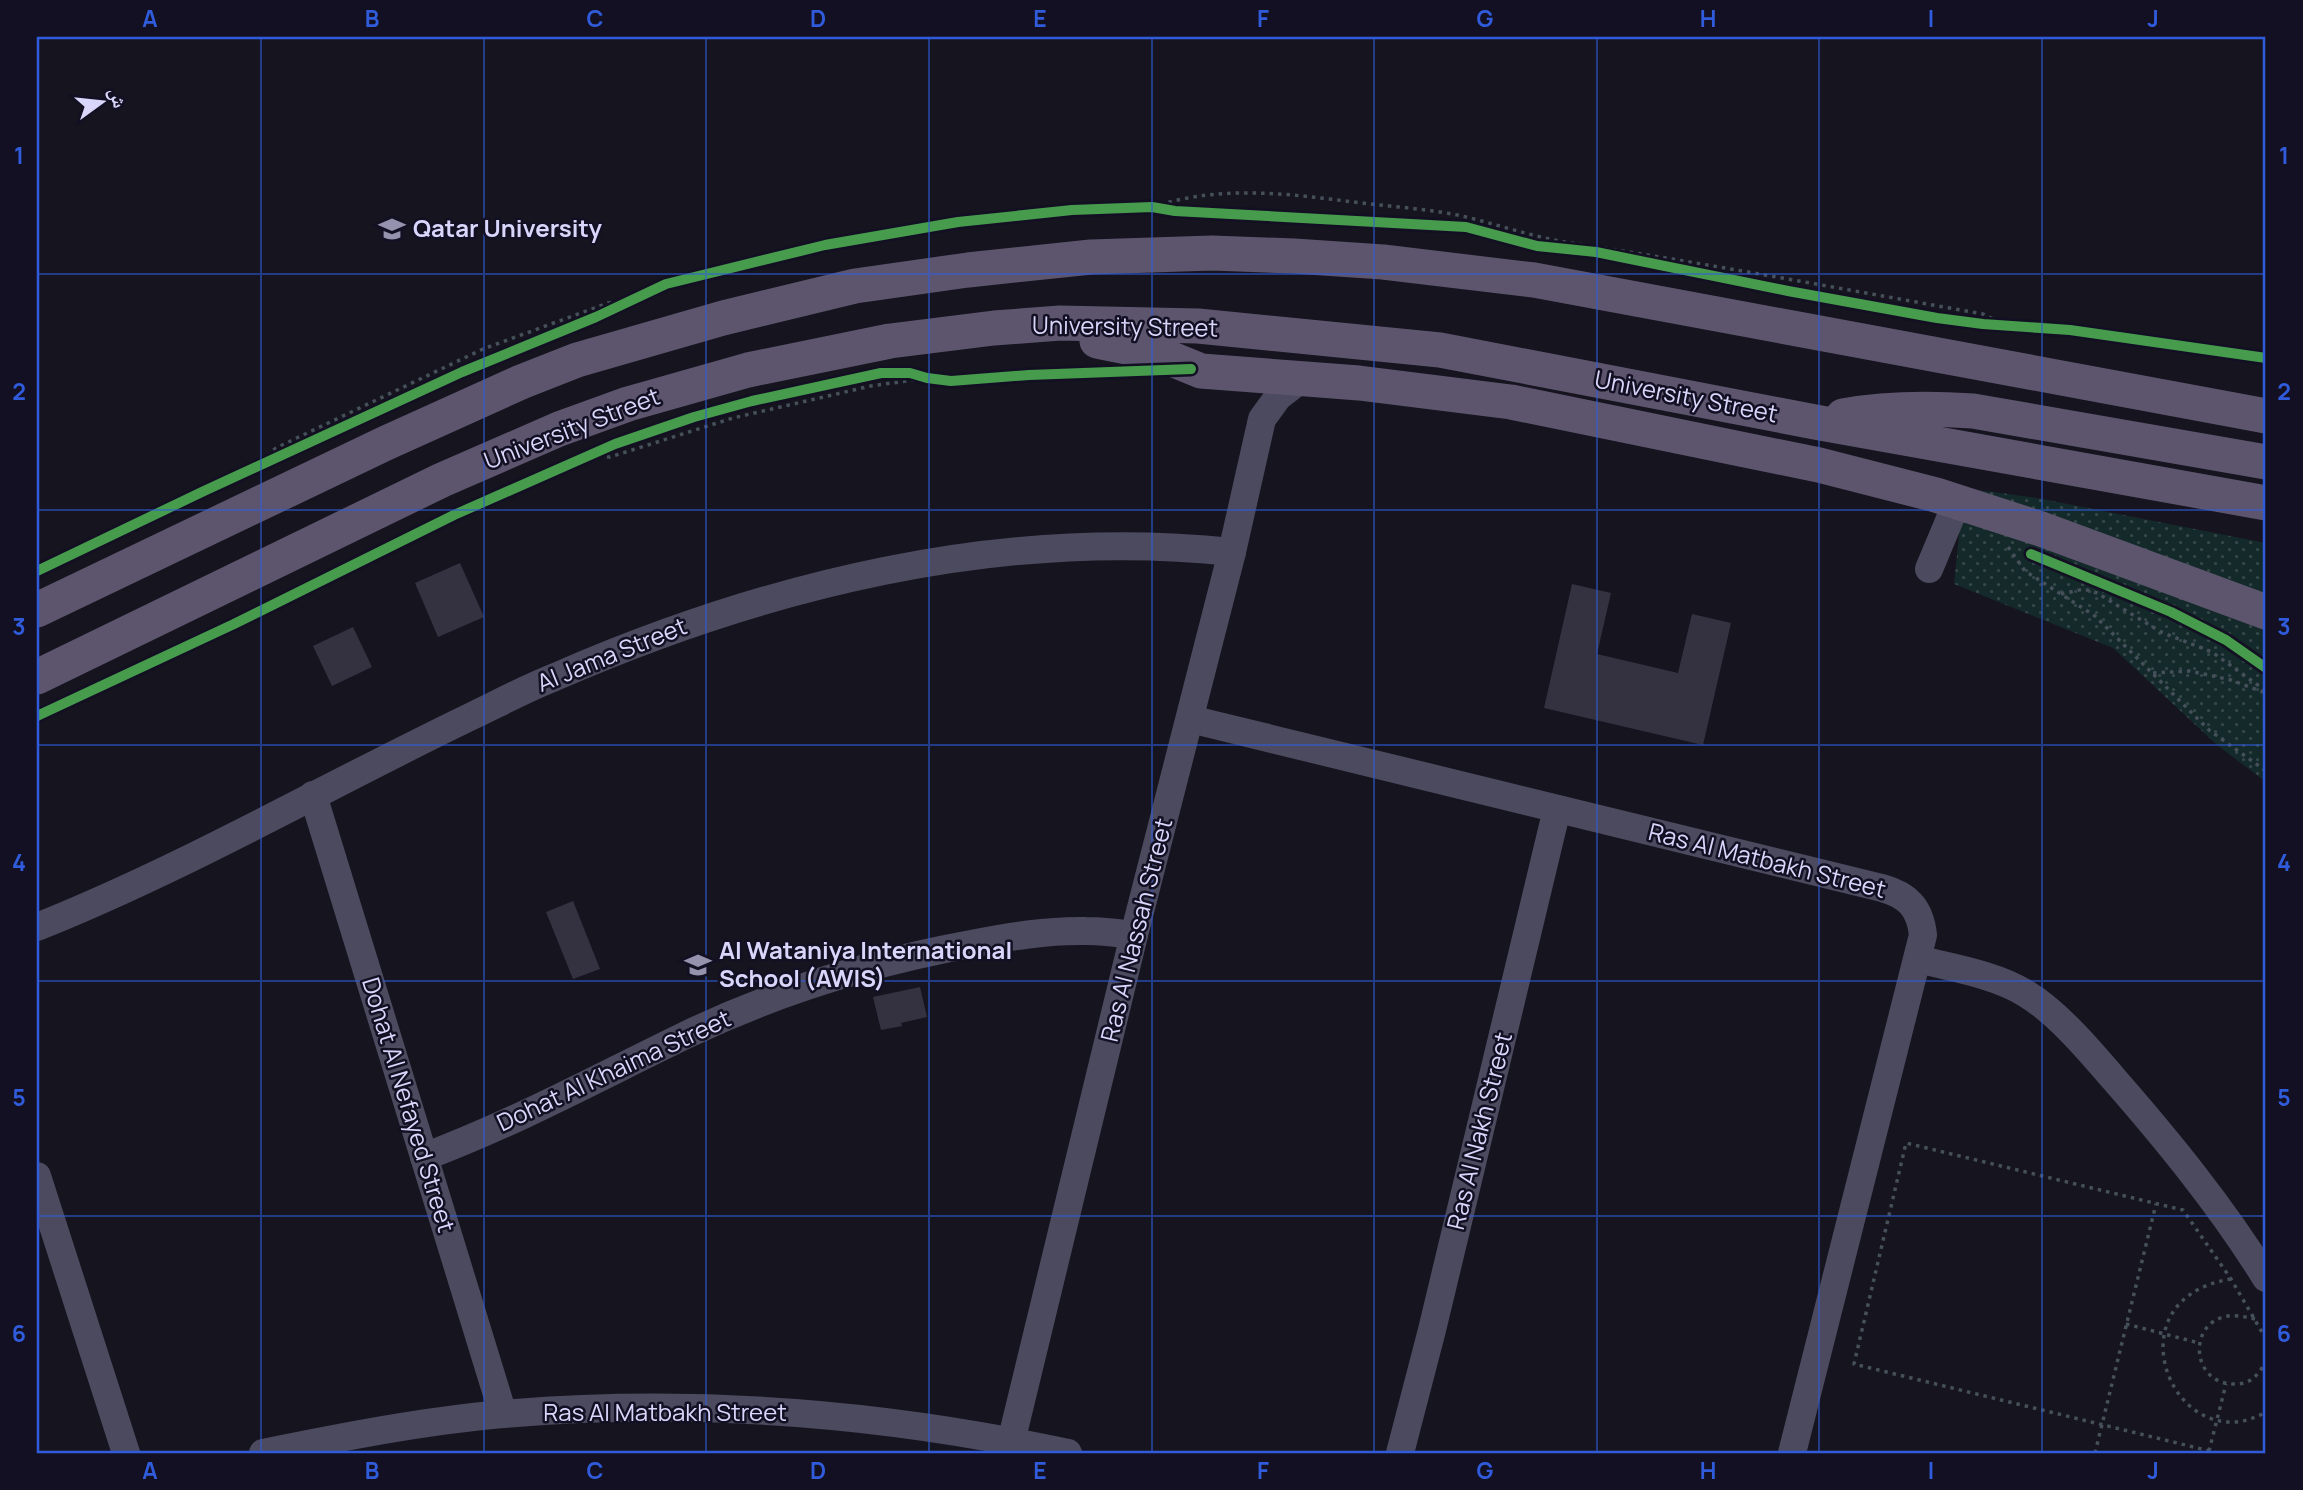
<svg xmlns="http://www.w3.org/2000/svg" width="2303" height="1490" viewBox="0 0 2303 1490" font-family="Manrope,'Noto Naskh Arabic',sans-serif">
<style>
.grass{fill:url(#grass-dots)}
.building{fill:#343241}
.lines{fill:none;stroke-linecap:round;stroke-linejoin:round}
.path{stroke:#45505b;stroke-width:3.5;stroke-dasharray:3.5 5;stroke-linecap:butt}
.minor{stroke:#4b4a5e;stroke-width:28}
.major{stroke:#5d556e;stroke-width:35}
.cycleway-casing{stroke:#131023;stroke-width:15}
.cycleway{stroke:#469c4c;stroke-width:10}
.grid{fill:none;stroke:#305cdc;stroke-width:2;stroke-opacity:0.55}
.labels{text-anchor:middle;stroke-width:5;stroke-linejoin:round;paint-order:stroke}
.poi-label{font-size:24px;font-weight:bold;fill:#d9d6fb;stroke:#131023;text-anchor:start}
.street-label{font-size:24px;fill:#d9d6fb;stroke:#131023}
.neatline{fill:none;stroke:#305cdc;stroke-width:2.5}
.grid-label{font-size:23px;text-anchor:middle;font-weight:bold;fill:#305cdc}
</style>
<defs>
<pattern id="grass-dots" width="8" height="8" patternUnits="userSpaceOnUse" patternTransform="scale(1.75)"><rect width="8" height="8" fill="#142929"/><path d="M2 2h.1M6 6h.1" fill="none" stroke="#364749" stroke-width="1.8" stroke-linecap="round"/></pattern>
</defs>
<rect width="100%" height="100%" fill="#16141f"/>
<path class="grass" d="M1964 488 2037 498 2266 543V782L2217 745 2113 648 1954 584Z"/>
<g class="building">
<path d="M460 563 484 617 438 637 415 583Z"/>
<path d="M1572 584 1611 593 1597 654 1678 673 1692 614 1731 623 1703 745 1544 708Z"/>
<path d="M353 627 372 667 332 686 313 646Z"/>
<path d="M573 901 600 969 573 979 546 912Z"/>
<path d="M920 987 927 1017 901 1023 902 1026 881 1030 873 997Z"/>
</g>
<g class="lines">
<g class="path">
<path d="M1152 207C1224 184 1288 194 1362 203 1395 207 1429 209 1462 216 1496 224 1530 236 1565 242 1704 263 1843 289 1983 314L1995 320 1998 325"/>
<path d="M590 455 610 457 733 418 871 386 927 378"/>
<path d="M264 464 270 453 276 448 483 349 608 303 631 299"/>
<path d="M2008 547 2025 571 2095 616 2209 730 2266 771"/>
<path d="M2061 594 2084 589 2097 593 2161 632 2212 652 2266 691"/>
<path d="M2153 673 2190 671 2231 680 2263 692"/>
<path d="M2231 1279C2106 1299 2175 1464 2266 1412"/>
<path d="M2255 1319C2246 1317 2237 1315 2228 1316 2187 1322 2191 1384 2234 1384 2250 1385 2260 1374 2266 1360"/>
<path d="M2126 1324 2199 1343"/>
<path d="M2209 1451 2226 1384"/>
<path d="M2095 1453 2156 1204"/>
<path d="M2218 1453 1854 1364 1906 1143 2183 1210 2231 1279 2266 1339"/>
</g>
<g class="minor">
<path d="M1929 569 1957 502"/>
<path d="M1190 719 1882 888C1907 895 1920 907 1923 935L1792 1453"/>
<path d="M313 795 503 1414"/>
<path d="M37 927C187 867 328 785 474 715 501 702 527 688 555 677 766 585 1000 527 1232 552"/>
<path d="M1918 959C1952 968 1994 974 2025 993 2057 1012 2089 1050 2113 1078 2169 1142 2221 1206 2266 1278"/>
<path d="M424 1157C515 1123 601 1076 688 1034 778 991 873 962 971 944 1008 937 1048 930 1086 931 1102 931 1118 933 1134 935"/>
<path d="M37 1176 126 1453"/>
<path d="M1011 1442 1134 935 1232 552 1262 419 1278 397 1300 380"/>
<path d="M263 1453C342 1437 423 1421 503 1414 692 1398 884 1413 1068 1453"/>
<path d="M1400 1453 1432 1330 1557 809"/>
</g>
<g class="major">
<path d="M1097 341 1157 353 1201 371 1359 383 1511 402 1819 465 1936 495 2041 529 2266 612"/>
<path d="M1843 416C1886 408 1929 408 1973 411L2266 462"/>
<path d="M37 610 386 443 521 382 577 360 723 318 855 286 968 270 1091 257 1212 253 1294 256 1383 262 1534 280 2266 416"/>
<path d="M37 677 442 480 559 429 628 404 748 370 890 341 994 328 1060 323 1198 326 1440 350 1815 422 2266 503"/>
</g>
<g class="cycleway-casing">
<g id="cycleway">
<path d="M2031 554 2171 612 2226 640 2266 668"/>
<path d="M37 571 204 491 462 372 596 317 666 284 825 245 958 222 1072 210 1152 207 1175 211 1466 227 1537 246 1596 252 1788 291 1937 318 1983 324 2070 330 2266 358"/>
<path d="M37 716 234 624 454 515 615 444 694 417 752 401 881 373H910L927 378 951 381 1029 375 1191 369"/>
</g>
</g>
<use href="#cycleway" class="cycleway"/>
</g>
<path class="grid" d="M261 37V1453M484 37V1453M706 37V1453M929 37V1453M1152 37V1453M1374 37V1453M1597 37V1453M1819 37V1453M2042 37V1453M37 274H2266M37 510H2266M37 745H2266M37 981H2266M37 1216H2266"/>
<defs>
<g id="university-bare" transform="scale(2.1)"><path d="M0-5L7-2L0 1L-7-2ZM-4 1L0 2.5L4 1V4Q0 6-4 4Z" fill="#9592ae" stroke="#131023" stroke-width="2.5" paint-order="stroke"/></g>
<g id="school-bare" transform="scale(2.1)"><path d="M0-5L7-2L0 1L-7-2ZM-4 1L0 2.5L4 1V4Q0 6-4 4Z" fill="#9592ae" stroke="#131023" stroke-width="2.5" paint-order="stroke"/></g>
</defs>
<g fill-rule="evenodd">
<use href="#university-bare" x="392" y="229"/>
<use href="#school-bare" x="698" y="965"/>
</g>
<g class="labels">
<g class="poi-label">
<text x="413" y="237">Qatar University</text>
<text x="719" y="959">Al Wataniya International<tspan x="719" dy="28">School (AWIS)</tspan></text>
</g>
<g class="street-label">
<text transform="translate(1125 327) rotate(1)" y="8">University Street</text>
<text transform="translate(1686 397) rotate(11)" y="8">University Street</text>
<text transform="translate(572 429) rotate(-21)" y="8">University Street</text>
<text transform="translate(612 655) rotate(-22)" y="8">Al Jama Street</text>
<text transform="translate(1767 861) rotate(14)" y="8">Ras Al Matbakh Street</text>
<text transform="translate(1137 930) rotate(-76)" y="8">Ras Al Nassah Street</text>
<text transform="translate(614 1071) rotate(-25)" y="8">Dohat Al Khaima Street</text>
<text transform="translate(408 1105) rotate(73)" y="8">Dohat Al Nefayed Street</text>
<text transform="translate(1480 1131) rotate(-76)" y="8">Ras Al Nakh Street</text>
<text x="665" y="1421">Ras Al Matbakh Street</text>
</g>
</g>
<rect width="2303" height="1490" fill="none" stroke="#131023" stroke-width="77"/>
<g transform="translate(102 102) rotate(75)" stroke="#131023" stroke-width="5" paint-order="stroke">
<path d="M0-5L12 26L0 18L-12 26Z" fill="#d9d6fb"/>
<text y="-10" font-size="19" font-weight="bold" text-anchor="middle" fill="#d9d6fb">ش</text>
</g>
<rect x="38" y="38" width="2226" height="1414" class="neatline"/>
<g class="grid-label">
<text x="150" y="27">A</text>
<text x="372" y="27">B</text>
<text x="595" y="27">C</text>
<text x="818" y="27">D</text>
<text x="1040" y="27">E</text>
<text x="1263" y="27">F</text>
<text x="1485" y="27">G</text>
<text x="1708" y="27">H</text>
<text x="1931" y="27">I</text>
<text x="2153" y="27">J</text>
<text x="19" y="164">1</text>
<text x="2284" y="164">1</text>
<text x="19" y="400">2</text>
<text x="2284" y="400">2</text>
<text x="19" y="635">3</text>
<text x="2284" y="635">3</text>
<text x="19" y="871">4</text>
<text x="2284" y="871">4</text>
<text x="19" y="1106">5</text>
<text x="2284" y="1106">5</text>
<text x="19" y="1342">6</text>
<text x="2284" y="1342">6</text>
<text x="150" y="1479">A</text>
<text x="372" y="1479">B</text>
<text x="595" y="1479">C</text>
<text x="818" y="1479">D</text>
<text x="1040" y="1479">E</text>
<text x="1263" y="1479">F</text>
<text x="1485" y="1479">G</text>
<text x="1708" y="1479">H</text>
<text x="1931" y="1479">I</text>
<text x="2153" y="1479">J</text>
</g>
</svg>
